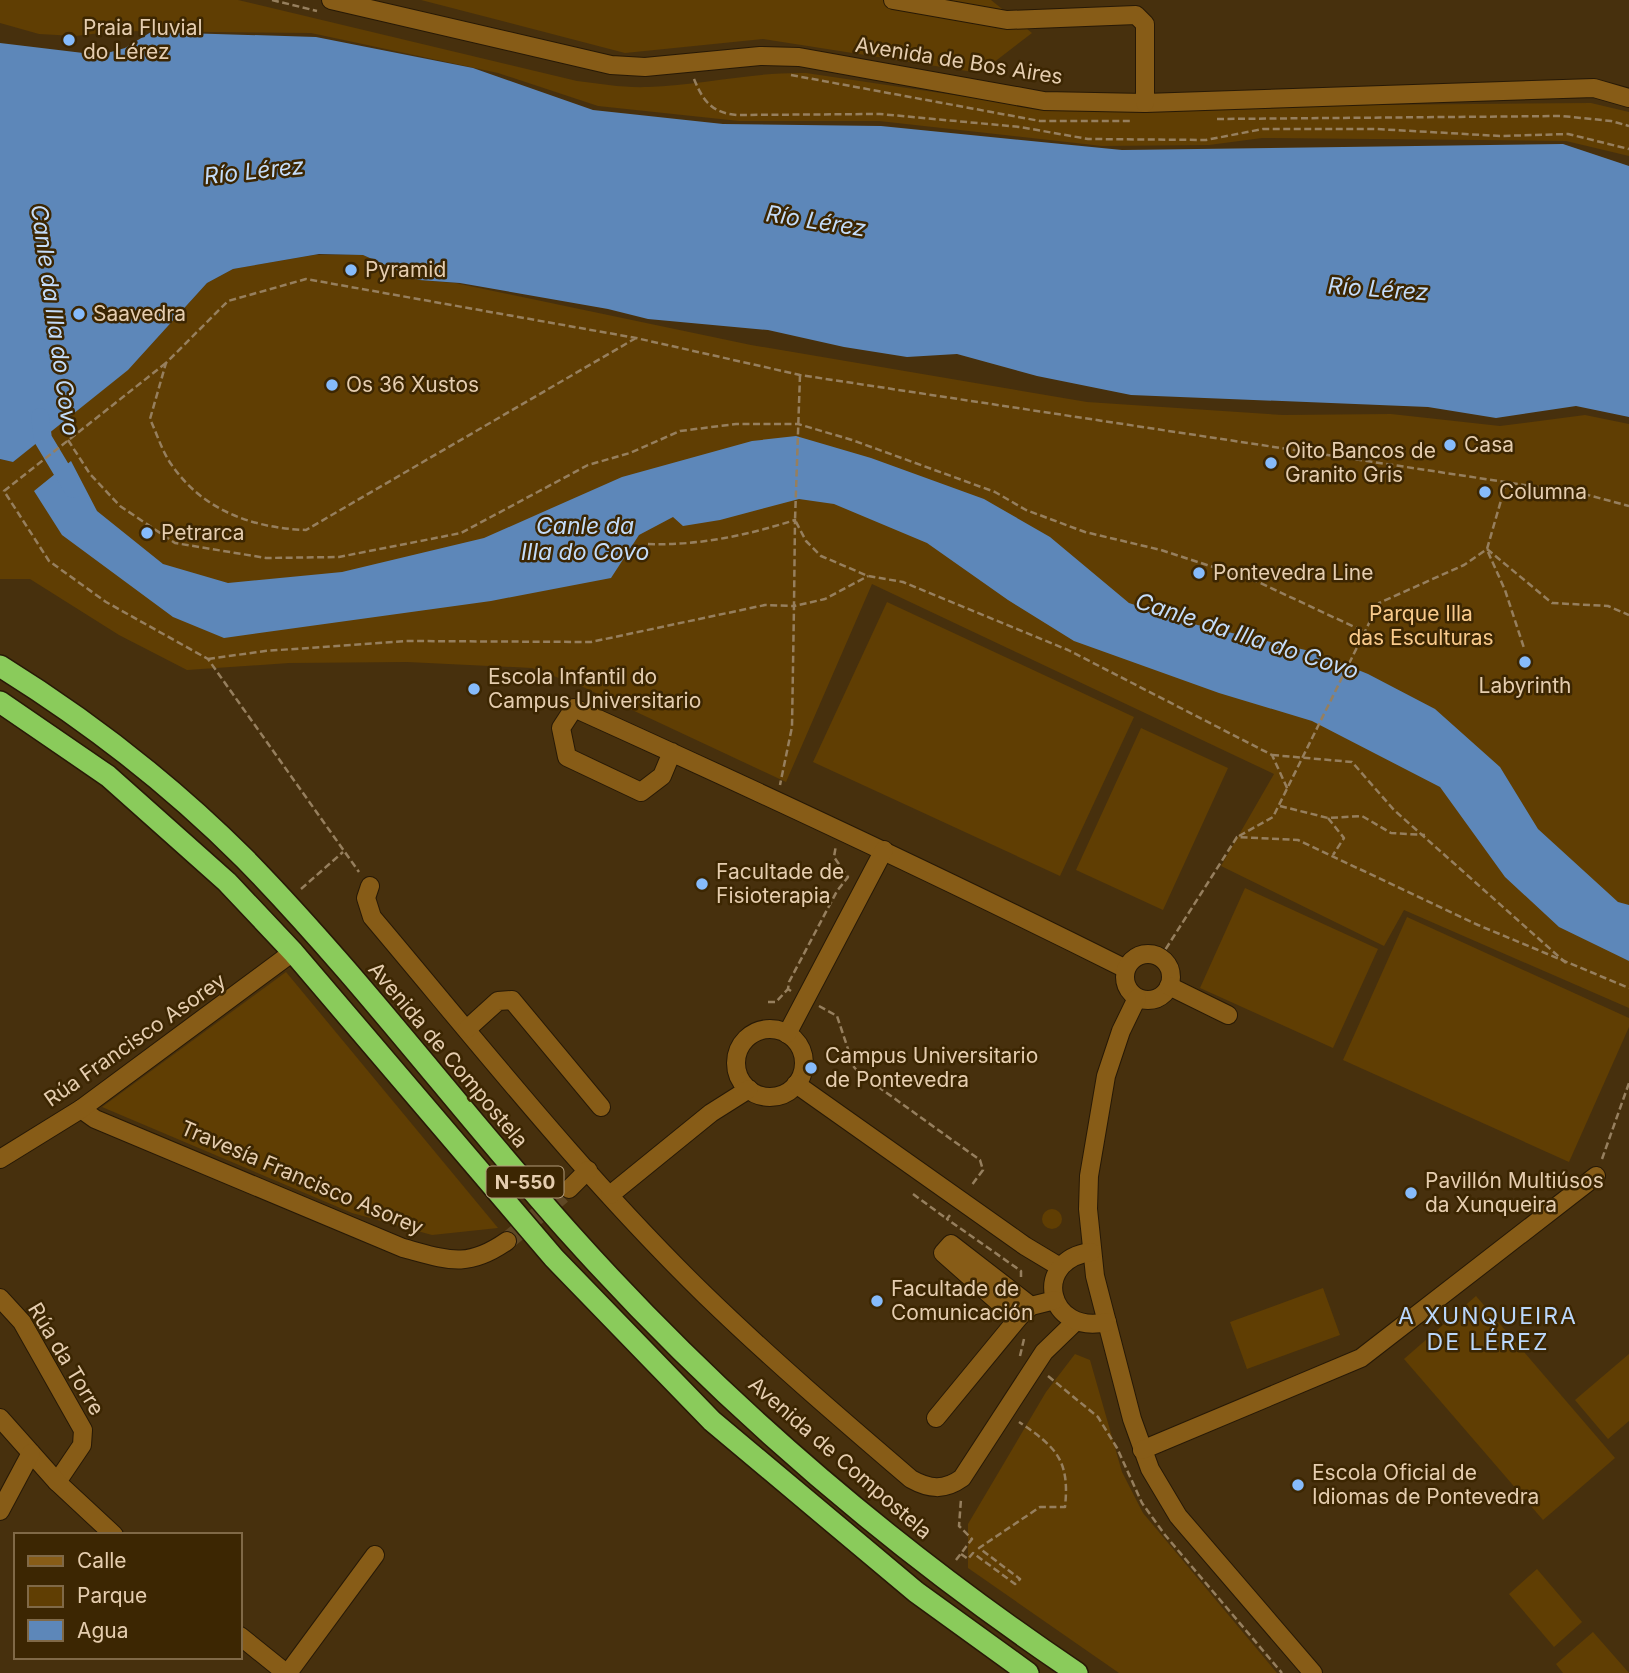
<svg xmlns="http://www.w3.org/2000/svg" width="1629" height="1673" viewBox="0 0 1629 1673" font-family="Inter,sans-serif">
<style>
.green{fill:#603e03}
.water{fill:#5d87b9}
.lines{fill:none;stroke-linecap:round;stroke-linejoin:round}
.canal{stroke:#5d87b9;stroke-width:18}
.minor-tunnel{stroke:#5f4825;stroke-width:18;stroke-dasharray:18 9;stroke-linecap:butt}
.minor-casing{stroke:#271906;stroke-width:20}
.highway-casing{stroke:#271906;stroke-width:24}
.path{stroke:#967f5e;stroke-width:2.5;stroke-dasharray:7 3.5;stroke-linecap:butt}
.minor{stroke:#875c17;stroke-width:18}
.highway{stroke:#8acb5b;stroke-width:21}
.poi-dot{fill:#86bbfb;stroke:#3c2602;stroke-width:2.5}
.labels{text-anchor:middle;stroke-width:5;stroke-linejoin:round;paint-order:stroke}
.shield{fill:#3c2602;stroke:#b29b7b;stroke-width:2}
.shield-label{font-size:19px;font-weight:bold;fill:#e5cdaf}
.poi-label{font-size:21px;fill:#e5cdaf;stroke:#3c2602;text-anchor:start}
.street-label{font-size:21px;fill:#e5cdaf;stroke:#3c2602}
.park-label{font-size:21px;fill:#f9ca8b;stroke:#3c2602}
.water-label{font-size:23px;font-style:italic;fill:#c4dcf9;stroke:#3c2602}
.neighbourhood-label{font-size:23px;letter-spacing:2px;fill:#bad7fc;stroke:#3c2602}
</style>
<rect width="100%" height="100%" fill="#47300d"/>
<g class="green">
<path d="M0 0H238L577 81C601 84 624 88 648 87 701 85 752 72 806 73L1041 108 1591 103 1629 112V156L1566 141 1262 138 1209 145 1102 146 879 121H739L598 106 498 73 311 33 118 31 75 36 39 34 0 23Z"/>
<path d="M421 0H991L1032 33 980 73 763 39 625 53Z"/>
<path d="M314 255H363L419 280 455 283 751 345 1087 402 1283 415 1391 414 1500 426 1585 415 1629 424V1008L1404 910 1384 946 1221 866 1274 774 872 584 786 782 583 687 532 668 407 662 289 663 187 670 119 635 30 579H0V459L13 462 136 361 207 283 233 269Z"/>
<path d="M887 602 1134 717 1060 876 813 762Z"/>
<path d="M1141 728 1228 768 1163 910 1076 870Z"/>
<path d="M1245 888 1378 949 1333 1048 1200 988Z"/>
<path d="M1407 917 1629 1018V1027L1569 1162 1343 1060Z"/>
<path d="M286 972 498 1228 432 1235 352 1213 102 1107Z"/>
<circle cx="1052" cy="1219" r="10"/>
<path d="M1323 1288 1340 1335 1247 1369 1230 1322Z"/>
<path d="M1476 1296 1615 1458 1543 1520 1404 1359Z"/>
<path d="M1075 1354 1090 1360 1122 1472 1143 1513 1277 1673H1119L968 1568V1524L1046 1392Z"/>
<path d="M1629 1354V1421L1608 1439 1575 1400Z"/>
<path d="M1537 1569 1582 1622 1554 1647 1509 1594Z"/>
<path d="M1593 1632 1629 1673H1563L1556 1664Z"/>
</g>
<g class="water">
<path d="M151 32 316 37 473 68 593 110 723 124 881 126 1122 150 1563 144 1629 166V417L1576 406 1496 418 1428 407 1131 395 1037 376 957 354 907 357 844 347 768 330 648 319 608 309 460 283 419 280 363 255 319 254 233 269 207 283 128 370 13 462 0 459V43L100 55 125 48Z"/>
<path d="M796 436 871 458 984 499 1050 537 1129 603 1189 623 1314 652 1368 674 1435 709 1500 767 1538 829 1618 902 1629 905V961L1559 927 1505 877 1440 787 1312 721 1219 693 1074 641 1008 600 927 543 834 504 799 499 720 520 683 526 673 517 639 535 611 578 491 601 224 638 173 617 62 535 34 491 71 461 97 511 163 564 228 583 342 572 484 538 622 477 752 441Z"/>
</g>
<g class="lines">
<path class="canal" d="M40 417 43 439 73 489"/>
<path class="minor-tunnel" d="M507 1241 569 1189"/>
<g class="minor-casing">
<g id="minor">
<path d="M331 0 611 65 645 67 760 56 799 57 1044 101 1145 103 1594 88 1629 98"/>
<path d="M893 0 1007 20 1136 15 1145 24V103"/>
<path d="M672 752 662 776 641 792 567 757 561 728 574 708C760 792 944 878 1126 969"/>
<path d="M370 886 366 898 372 917C480 1045 585 1178 705 1295 771 1359 841 1419 911 1479 929 1489 944 1491 962 1478L1044 1352 1075 1322"/>
<circle cx="1148" cy="977" r="23"/>
<path d="M1169 986 1228 1015"/>
<path d="M1137 998 1121 1031 1106 1076 1089 1176 1088 1209 1095 1276 1132 1419 1150 1469 1178 1516 1313 1673"/>
<path d="M467 1029 498 1001 512 1000 601 1107"/>
<circle cx="770" cy="1063" r="34"/>
<path d="M787 1034 884 850"/>
<path d="M796 1084 1025 1246 1060 1267"/>
<path d="M81 1109 95 1119 403 1248C448 1260 467 1269 507 1241"/>
<path d="M0 1159 81 1109 293 952"/>
<path d="M569 1189 588 1170"/>
<path d="M610 1195 711 1113 749 1089"/>
<path d="M1091 1252C1031 1260 1047 1336 1107 1322"/>
<path d="M0 1298 22 1322 83 1430 82 1445 57 1482"/>
<path d="M1020 1316 1004 1307 943 1253 951 1244 1031 1306"/>
<path d="M0 1418 57 1482 114 1535"/>
<path d="M936 1418 1020 1316 1031 1306 1055 1300"/>
<path d="M1142 1450 1361 1358 1596 1176"/>
<path d="M0 1511 31 1453"/>
<path d="M240 1636 286 1673"/>
<path d="M288 1673 375 1555"/>
</g>
</g>
<g class="highway-casing">
<g id="highway">
<path d="M0 666C87 720 172 786 245 859 361 978 461 1112 572 1236 720 1401 893 1549 1077 1673"/>
<path d="M0 702 108 776 227 882 293 952 554 1258 712 1421 916 1592 1028 1673"/>
</g>
</g>
<g class="path">
<path d="M272 0 317 11"/>
<path d="M791 75 1040 121H1130"/>
<path d="M694 79C703 101 712 113 737 115L880 114 1020 127 1088 139 1206 140 1263 129H1377L1500 136 1568 134 1629 149"/>
<path d="M1217 119 1562 116 1611 121 1629 126"/>
<path d="M636 338 306 530C253 528 203 511 171 464 162 451 157 434 150 419L166 363 228 301 306 279 636 338 800 375 1584 494 1629 506"/>
<path d="M166 363 4 491 49 561 106 602 208 659 359 872"/>
<path d="M800 375 795 520 806 541 821 556 868 576 903 582 1068 650 1272 755 1288 790"/>
<path d="M68 440 90 474 120 506 175 543 266 558 339 557 461 533 588 465 630 453 680 431 736 424H798L852 440 995 492 1026 510 1085 532 1161 550 1256 581 1363 631"/>
<path d="M648 544C698 546 748 535 795 520L794 606 825 599 868 576"/>
<path d="M1487 549 1552 603 1608 606 1629 615"/>
<path d="M1488 552 1505 590 1524 648"/>
<path d="M208 659 265 651 406 641 591 642 765 605 794 606 792 727 780 785"/>
<path d="M1272 755 1352 762 1394 810 1566 963"/>
<path d="M1280 806 1328 818 1362 816 1391 833 1425 835"/>
<path d="M1328 818 1344 838 1333 855"/>
<path d="M1239 836 1273 817 1379 603 1464 565 1487 549 1506 483"/>
<path d="M301 889 343 852"/>
<path d="M1160 958 1237 837 1298 840 1478 925 1629 988"/>
<path d="M791 991 788 989 789 982 837 891 848 877 834 857 836 845"/>
<path d="M768 1002H776L788 989"/>
<path d="M819 1006 837 1016 854 1067 859 1073 980 1160 983 1170 971 1186"/>
<path d="M1602 1159 1629 1083"/>
<path d="M913 1194 947 1219"/>
<path d="M950 1215 947 1219 1021 1271V1278"/>
<path d="M1020 1356 1024 1339"/>
<path d="M1048 1376 1098 1417 1117 1448 1142 1503 1165 1535 1282 1673"/>
<path d="M961 1554 968 1559 973 1553 1015 1584 1020 1579 979 1548 1040 1507H1065C1070 1460 1056 1447 1019 1422"/>
<path d="M956 1560 972 1539 959 1526 961 1499"/>
</g>
<use href="#minor" class="minor"/>
<use href="#highway" class="highway"/>
</g>
<g class="poi-dot">
<circle cx="69" cy="40" r="7"/>
<circle cx="351" cy="270" r="7"/>
<circle cx="79" cy="314" r="7"/>
<circle cx="332" cy="385" r="7"/>
<circle cx="1450" cy="445" r="7"/>
<circle cx="1271" cy="463" r="7"/>
<circle cx="1485" cy="492" r="7"/>
<circle cx="147" cy="533" r="7"/>
<circle cx="1199" cy="573" r="7"/>
<circle cx="1525" cy="662" r="7"/>
<circle cx="474" cy="689" r="7"/>
<circle cx="702" cy="884" r="7"/>
<circle cx="811" cy="1068" r="7"/>
<circle cx="1411" cy="1193" r="7"/>
<circle cx="877" cy="1301" r="7"/>
<circle cx="1298" cy="1485" r="7"/>
</g>
<g class="labels">
<rect class="shield" x="486.5" y="1166.5" width="77" height="31" rx="5"/>
<g class="shield-label">
<text x="525" y="1189">N-550</text>
</g>
<g class="poi-label">
<text x="83" y="35">Praia Fluvial<tspan x="83" dy="24">do Lérez</tspan></text>
<text x="365" y="277">Pyramid</text>
<text x="93" y="321">Saavedra</text>
<text x="346" y="392">Os 36 Xustos</text>
<text x="1464" y="452">Casa</text>
<text x="1285" y="458">Oito Bancos de<tspan x="1285" dy="24">Granito Gris</tspan></text>
<text x="1499" y="499">Columna</text>
<text x="161" y="540">Petrarca</text>
<text x="1213" y="580">Pontevedra Line</text>
<text x="488" y="684">Escola Infantil do<tspan x="488" dy="24">Campus Universitario</tspan></text>
<text x="1525" y="693" text-anchor="middle">Labyrinth</text>
<text x="716" y="879">Facultade de<tspan x="716" dy="24">Fisioterapia</tspan></text>
<text x="825" y="1063">Campus Universitario<tspan x="825" dy="24">de Pontevedra</tspan></text>
<text x="1425" y="1188">Pavillón Multiúsos<tspan x="1425" dy="24">da Xunqueira</tspan></text>
<text x="891" y="1296">Facultade de<tspan x="891" dy="24">Comunicación</tspan></text>
<text x="1312" y="1480">Escola Oficial de<tspan x="1312" dy="24">Idiomas de Pontevedra</tspan></text>
</g>
<g class="street-label">
<text transform="translate(959 61) rotate(9)" y="7">Avenida de Bos Aires</text>
<text transform="translate(135 1040) rotate(-35)" y="7">Rúa Francisco Asorey</text>
<text transform="translate(448 1055) rotate(50)" y="7">Avenida de Compostela</text>
<text transform="translate(302 1178) rotate(23)" y="7">Travesía Francisco Asorey</text>
<text transform="translate(66 1359) rotate(59)" y="7">Rúa da Torre</text>
<text transform="translate(840 1458) rotate(41)" y="7">Avenida de Compostela</text>
</g>
<g class="park-label">
<text x="1421" y="621">Parque Illa<tspan x="1421" dy="24">das Esculturas</tspan></text>
</g>
<g class="water-label">
<text transform="translate(254 171) rotate(-6)" y="8">Río Lérez</text>
<text transform="translate(816 221) rotate(9)" y="8">Río Lérez</text>
<text transform="translate(1378 289) rotate(4)" y="8">Río Lérez</text>
<text transform="translate(55 320) rotate(82)" y="8">Canle da Illa do Covo</text>
<text x="585" y="534">Canle da<tspan x="585" dy="26">Illa do Covo</tspan></text>
<text transform="translate(1247 636) rotate(18)" y="8">Canle da Illa do Covo</text>
</g>
<g class="neighbourhood-label">
<text x="1488" y="1324">A XUNQUEIRA<tspan x="1488" dy="26">DE LÉREZ</tspan></text>
</g>
</g>
<rect x="14" y="1533" width="228" height="126" fill="#3c2602" stroke="#806947" stroke-width="2"/>
<rect x="28" y="1556" width="35" height="10" fill="#875c17" stroke="#806947" stroke-width="2"/>
<text x="77" y="1568" font-size="21" fill="#e5cdaf">Calle</text>
<rect x="28" y="1586" width="35" height="21" fill="#603e03" stroke="#806947" stroke-width="2"/>
<text x="77" y="1603" font-size="21" fill="#e5cdaf">Parque</text>
<rect x="28" y="1620" width="35" height="21" fill="#5d87b9" stroke="#806947" stroke-width="2"/>
<text x="77" y="1638" font-size="21" fill="#e5cdaf">Agua</text>
</svg>
